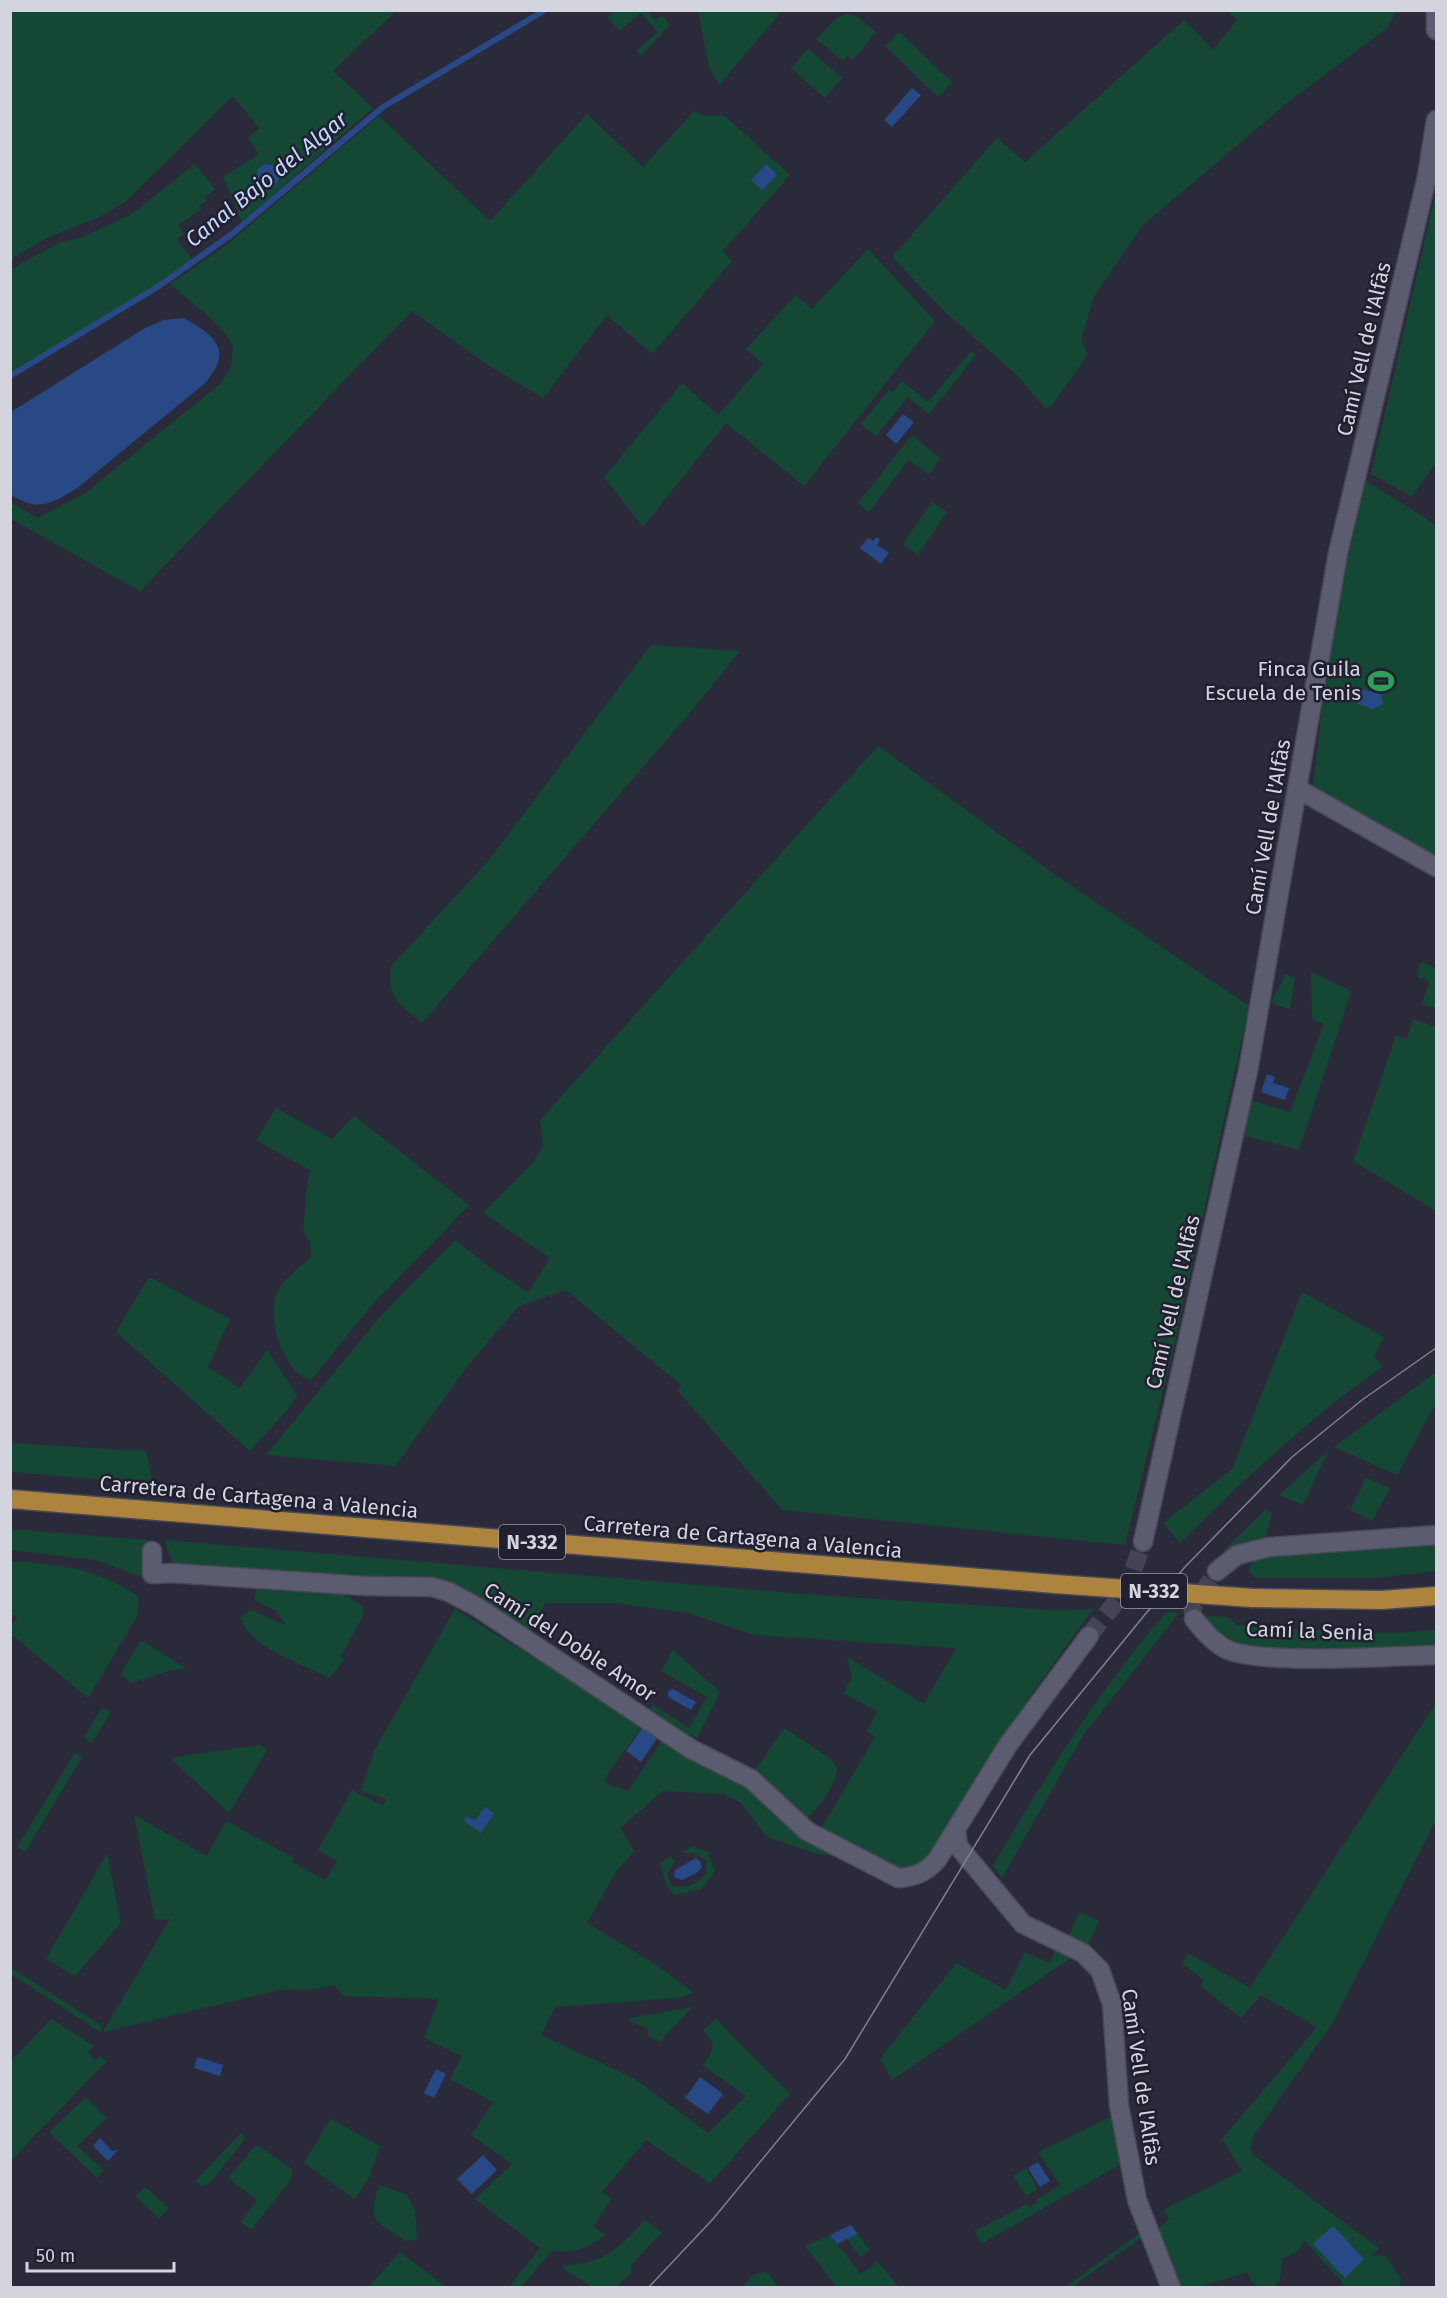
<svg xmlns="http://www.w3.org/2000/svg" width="1447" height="2298" viewBox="0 0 1447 2298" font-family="'Fira Sans',sans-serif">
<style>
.green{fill:#154834}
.water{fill:#284986}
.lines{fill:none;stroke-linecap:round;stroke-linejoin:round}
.stream{stroke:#284986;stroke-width:6}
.street-tunnel{stroke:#444454;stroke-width:18;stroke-dasharray:18 9;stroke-linecap:butt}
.street-casing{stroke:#494857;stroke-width:21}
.highway-casing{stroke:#494857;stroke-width:21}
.street{stroke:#5c5c70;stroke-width:18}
.highway{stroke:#ac843d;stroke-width:18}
.tram{stroke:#80808e;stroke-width:1.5}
.highway-bridge-casing{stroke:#494857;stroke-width:21;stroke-linecap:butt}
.highway-bridge{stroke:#ac843d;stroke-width:18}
.labels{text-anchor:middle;stroke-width:5;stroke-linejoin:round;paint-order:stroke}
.shield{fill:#202031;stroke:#9e9eab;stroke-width:1.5}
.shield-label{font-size:20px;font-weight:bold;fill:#d4d4df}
.street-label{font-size:21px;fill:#d4d4df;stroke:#202031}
.poi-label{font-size:21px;fill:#d4d4df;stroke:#202031;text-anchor:end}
.water-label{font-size:22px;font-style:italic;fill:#c1d7fb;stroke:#202031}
</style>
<rect width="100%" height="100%" fill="#2a2a3b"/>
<g class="green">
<path d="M11 11H396L333 71 373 108 242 222 223 177 259 154 248 138 259 128 233 96 125 202 97 218 48 237 11 259Z"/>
<path d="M614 11H647L655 20 662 15 670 25 641 56 636 51 658 32 641 13 619 31 608 17Z"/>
<path d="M698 11V10L782 11 719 85 709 67Z"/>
<path d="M1228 11H1396L1387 28 1287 103 1143 225 1094 296 1081 340 1088 354 1051 407 1045 408 1018 376 945 312 892 257 997 138 1025 162 1184 20 1213 50 1237 20Z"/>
<path d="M847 14 856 16 876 32 853 60 848 56 843 61 816 39 838 17Z"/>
<path d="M899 32 952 82 938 97 885 46Z"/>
<path d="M808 49 842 78 825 98 791 68Z"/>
<path d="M694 111 703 116H725L790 175 723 251 732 261 652 354 607 315 543 398 488 365 412 311 140 591 11 519 10 502 38 518 84 494 220 384 231 368 233 344 215 322 170 284 224 247 379 116 490 221 587 114 643 167Z"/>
<path d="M195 164 215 189 205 197 207 200 199 206 201 209 179 225 184 234 177 239 192 260 150 289 11 372V269L59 243 83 237 132 214Z"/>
<path d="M1436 192V462L1412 497 1371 474Z"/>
<path d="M868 249 935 321 804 486 726 423 643 527 604 477 682 383 718 415 763 364 746 349 796 295 812 309Z"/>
<path d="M971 351 976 355 929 414 908 397 876 436 861 424 889 390 893 392 902 381 928 402Z"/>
<path d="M912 435 940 458 929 474 908 460 869 512 858 503Z"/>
<path d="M1365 480 1436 525V859L1313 789 1328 651Z"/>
<path d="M932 502 947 512 918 555 903 544Z"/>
<path d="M651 645 740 651 694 708 422 1023C399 1003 387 999 391 966L489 860Z"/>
<path d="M878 746 1054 874 1249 1006 1174 1346 1125 1545 782 1510 678 1391 681 1385 566 1290 519 1306 469 1364 395 1466 266 1455 379 1318 455 1240 495 1271 528 1292 550 1258 483 1213 533 1163 543 1144 540 1120Z"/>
<path d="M1420 962 1436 968V1008L1422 1004 1429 981 1417 977Z"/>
<path d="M1311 972 1351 991 1299 1150 1242 1135 1249 1100 1290 1112 1324 1024 1312 1019Z"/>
<path d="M1285 974 1295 978 1290 1009 1272 1003C1274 991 1282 986 1285 974Z"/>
<path d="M1413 1019 1435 1027 1436 1023V1211L1353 1161 1396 1035 1407 1039Z"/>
<path d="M276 1108 332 1139 354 1116 469 1205 372 1305 311 1380C283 1374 265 1315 278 1291 284 1278 301 1267 311 1257L310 1242 303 1231C306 1214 305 1182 311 1171L256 1140Z"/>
<path d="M149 1277 230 1319 208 1367 240 1388 267 1350 297 1395 288 1409 250 1451 116 1332Z"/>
<path d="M1302 1292 1384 1337 1374 1356 1382 1367C1308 1419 1244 1480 1180 1543L1163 1523 1232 1469Z"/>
<path d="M1436 1372V1403L1397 1475 1334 1447Z"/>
<path d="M10 1443 146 1451 153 1484 11 1472Z"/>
<path d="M1328 1451 1303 1505 1279 1495Z"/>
<path d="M1366 1478 1390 1488 1372 1521 1350 1510Z"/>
<path d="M1266 1509 1272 1513 1264 1543 1223 1551Z"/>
<path d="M10 1529 148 1540 142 1577 95 1560 11 1550Z"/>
<path d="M164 1540 828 1596 1055 1610 1093 1609 1030 1696 927 1858 918 1865 902 1871 824 1833 822 1827 875 1737 867 1731 877 1711 843 1693 852 1677 847 1657 924 1704 956 1648 755 1635 688 1613 615 1603H546L526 1634 399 1580 174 1564Z"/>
<path d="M1436 1544V1571L1375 1578H1256L1249 1572V1567L1257 1557Z"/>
<path d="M11 1561C60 1565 97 1567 139 1597L137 1616 88 1698 11 1634V1627L17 1618 11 1613Z"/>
<path d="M256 1589 342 1593 363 1606V1616L341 1656 344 1661 329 1678C299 1661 255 1652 240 1618L250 1610C262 1613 278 1624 285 1624L276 1611 254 1600Z"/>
<path d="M455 1609 643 1725 607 1775 605 1783 628 1791 663 1739 745 1782 784 1823 834 1855H821L767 1837 740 1802 723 1794 663 1791 620 1828 634 1851 617 1870 587 1923 658 1966 694 1993 678 1998 555 2007 541 2035 635 2079 708 2133 746 2096 702 2065 710 2055 713 2043 703 2030 716 2019 790 2094 710 2183 646 2140 602 2192 612 2199 593 2226 606 2235C588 2248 574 2253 552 2251L521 2287H509L540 2248 475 2199 512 2164 471 2135 493 2102 450 2079 462 2056 424 2038 439 1999 343 1996 334 1985 317 1989 280 1990 103 2032 170 1919 155 1920 134 1815 207 1856 226 1821 294 1858 292 1862 325 1880 337 1861 318 1850 352 1790 383 1806 386 1799 361 1791 374 1751Z"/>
<path d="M1166 1612 1179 1613 1082 1737 1002 1878 993 1866C1045 1777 1098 1691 1166 1612Z"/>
<path d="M1203 1616 1227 1617 1237 1625 1264 1628 1393 1633 1436 1630V1650L1267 1652 1221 1639Z"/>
<path d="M141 1640 187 1669 172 1670 131 1683 121 1674Z"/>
<path d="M673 1650 720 1692 697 1738 690 1734 686 1740 647 1714 653 1705 689 1728 707 1697 661 1671Z"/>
<path d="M1436 1703V1820L1332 2024 1254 2135 1250 2149 1254 2156 1379 2248 1372 2255 1386 2256 1401 2279 1399 2285 1401 2287H1338L1343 2283 1304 2240 1298 2251 1282 2259 1280 2280 1273 2287H1258L1251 2281 1248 2272 1198 2287H1179L1155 2231 1169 2219 1164 2209 1242 2171 1222 2139 1317 2027 1261 1995 1241 2018 1200 1986 1204 1980 1182 1963 1189 1954 1250 1988Z"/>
<path d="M102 1707 111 1712 92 1743 84 1738Z"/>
<path d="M784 1728 830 1758 837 1768C839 1780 815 1816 803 1819L754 1772Z"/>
<path d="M259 1745 267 1750 229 1813 170 1758Z"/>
<path d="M75 1753 82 1757 25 1852 17 1847Z"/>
<path d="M693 1846 708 1852 715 1871 702 1889 676 1895 668 1889 660 1864 671 1856 675 1861 667 1874 672 1886C685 1889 698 1884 706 1874V1860L694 1853H680Z"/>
<path d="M107 1854 121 1923 75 1976 46 1959Z"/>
<path d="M1079 1912 1099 1921 1089 1944 1069 1935Z"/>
<path d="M1056 1950 1072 1957 892 2080 880 2059 956 1963 1006 1990 1025 1952 1049 1963Z"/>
<path d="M10 1967 102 2026 100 2032 11 1974Z"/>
<path d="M692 2007 660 2042 647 2035 649 2029 629 2021 630 2018Z"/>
<path d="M51 2019 94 2046 88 2052 95 2061 101 2056 106 2062 11 2160V2061Z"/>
<path d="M86 2097 107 2118 77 2146 104 2170 97 2178 49 2132Z"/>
<path d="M1115 2115 1123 2163 981 2244 975 2231 1027 2204 1030 2207 1038 2203 1036 2200 1060 2185 1038 2152Z"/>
<path d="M331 2119 380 2146 368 2180 355 2199 304 2163Z"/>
<path d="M241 2133 245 2136 244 2140 209 2184 201 2186 195 2181Z"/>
<path d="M259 2146 293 2170 291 2179 251 2230 241 2222 257 2200 228 2178 254 2147Z"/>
<path d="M1026 2168 1038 2189 1026 2196 1013 2176Z"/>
<path d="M379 2185 407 2195 415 2211 417 2239 406 2241C375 2219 367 2225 379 2185Z"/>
<path d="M145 2187 169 2208 159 2218 135 2196Z"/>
<path d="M644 2220 662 2232 632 2264 630 2274 616 2287H592L562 2268 565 2265C602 2265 621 2247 644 2220Z"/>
<path d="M1141 2232 1142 2237 1072 2287 1064 2288Z"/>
<path d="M858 2234 870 2250 860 2257 847 2239Z"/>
<path d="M830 2235 861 2274 878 2262 899 2287H837L805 2246Z"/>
<path d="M400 2252 446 2287H369Z"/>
<path d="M767 2272 778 2287H742L755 2274Z"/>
</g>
<g class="water">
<path d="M912 88 921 95 892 127 884 120Z"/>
<path d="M285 157H291L294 162 292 168 281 176 275 186C267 190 262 188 257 181V170L265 164 276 166Z"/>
<path d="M766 164 777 175 762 190 751 180Z"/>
<path d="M184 318C216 336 234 351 204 384L76 489C50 504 39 512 11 495V412L145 328 164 320Z"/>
<path d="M903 414 914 422 896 444 886 435Z"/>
<path d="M877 537 880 540 877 545 889 553 881 564 860 548 868 538 873 541Z"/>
<path d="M1358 688 1381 694 1383 704 1373 709 1356 703 1352 696Z"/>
<path d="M1267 1074 1275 1077 1273 1083 1289 1088 1285 1100 1261 1092Z"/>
<path d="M673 1689 696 1702 691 1710 668 1697V1691Z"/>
<path d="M643 1727 658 1737 641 1762 626 1751Z"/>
<path d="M485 1807 494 1813 481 1833 464 1821 467 1816 475 1821Z"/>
<path d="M696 1858 700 1861 702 1867 698 1872 682 1880 674 1877 675 1870Z"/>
<path d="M197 2057 223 2065 220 2076 194 2068Z"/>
<path d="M436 2069 446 2074 434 2098 424 2093Z"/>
<path d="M700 2077 723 2094 708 2114 685 2098Z"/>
<path d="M100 2138 112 2151 118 2150 108 2161 93 2146Z"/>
<path d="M483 2155 497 2170 472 2194 457 2179Z"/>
<path d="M1038 2162 1050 2181 1040 2187 1028 2168Z"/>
<path d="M851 2225 858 2234 837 2244 830 2235Z"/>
<path d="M1333 2226 1364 2259 1345 2278 1313 2244Z"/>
</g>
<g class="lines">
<path class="stream" d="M10 376 159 286 232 234 383 107 545 10"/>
<g class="street-tunnel">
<path d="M1194 1619 1192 1608 1217 1571"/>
<path d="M1089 1636 1127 1588 1143 1542"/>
</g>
<g class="street-casing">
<g id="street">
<path d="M1436 10V30"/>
<path d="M1298 789 1436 867"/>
<path d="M1143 1542 1248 1071 1338 553 1427 177 1436 120"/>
<path d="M152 1551V1574L172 1573 366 1586 432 1587 449 1592 477 1607 691 1749 751 1779 807 1831 898 1878C915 1877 925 1873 937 1860L1008 1745 1089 1636"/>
<path d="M1217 1571 1237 1555 1269 1547 1436 1535"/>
<path d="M1194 1619C1203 1630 1212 1641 1224 1648 1254 1666 1395 1656 1436 1655"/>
<path d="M956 1830 958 1846 1023 1924 1083 1953 1100 1970 1112 2004 1119 2105 1137 2200 1171 2288"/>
</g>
</g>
<g class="highway-casing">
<g id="highway">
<path d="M10 1499 1055 1584"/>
<path d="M1253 1598 1381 1600 1436 1596"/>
</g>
</g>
<use href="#street" class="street"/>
<use href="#highway" class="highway"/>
<path class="tram" d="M648 2288 713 2219 845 2059 1030 1755 1143 1617 1184 1568 1292 1457 1362 1400 1436 1348"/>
<g class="highway-bridge-casing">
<path id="highway-bridge" d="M1055 1584 1253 1598"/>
</g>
<use href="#highway-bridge" class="highway-bridge"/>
</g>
<defs>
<g id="stadium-bare" transform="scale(2.07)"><path d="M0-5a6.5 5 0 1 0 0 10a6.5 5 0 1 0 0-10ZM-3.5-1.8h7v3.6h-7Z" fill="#2e9e5b" stroke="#202031" stroke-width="2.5" paint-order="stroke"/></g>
</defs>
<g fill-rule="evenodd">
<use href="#stadium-bare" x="1381" y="681"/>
</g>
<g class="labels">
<g class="shield">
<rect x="499" y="1525" width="66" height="34" rx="4.5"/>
<rect x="1121" y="1574" width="66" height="34" rx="4.5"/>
</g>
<g class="shield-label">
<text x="532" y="1549">N-332</text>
<text x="1154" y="1598">N-332</text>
</g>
<g class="street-label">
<text transform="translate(1364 349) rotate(-77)" y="7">Camí Vell de l'Alfàs</text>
<text transform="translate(1268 827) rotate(-80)" y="7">Camí Vell de l'Alfàs</text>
<text transform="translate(1173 1302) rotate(-77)" y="7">Camí Vell de l'Alfàs</text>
<text transform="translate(259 1497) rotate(5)" y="7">Carretera de Cartagena a Valencia</text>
<text transform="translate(743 1537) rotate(5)" y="7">Carretera de Cartagena a Valencia</text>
<text transform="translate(1310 1631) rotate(2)" y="7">Camí la Senia</text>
<text transform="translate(570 1642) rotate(33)" y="7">Camí del Doble Amor</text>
<text transform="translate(1141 2077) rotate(82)" y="7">Camí Vell de l'Alfàs</text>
</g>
<g class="poi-label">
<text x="1361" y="676">Finca Guila<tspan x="1361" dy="24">Escuela de Tenis</tspan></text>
</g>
<g class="water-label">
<text transform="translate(266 179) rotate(-39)" y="8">Canal Bajo del Algar</text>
</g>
</g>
<rect width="1447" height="2298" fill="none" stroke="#d4d4df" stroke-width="24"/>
<path d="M27 2262v9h147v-9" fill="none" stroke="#d4d4df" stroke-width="3"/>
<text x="36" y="2262" font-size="18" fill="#d4d4df" stroke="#202031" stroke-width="4.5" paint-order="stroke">50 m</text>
</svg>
